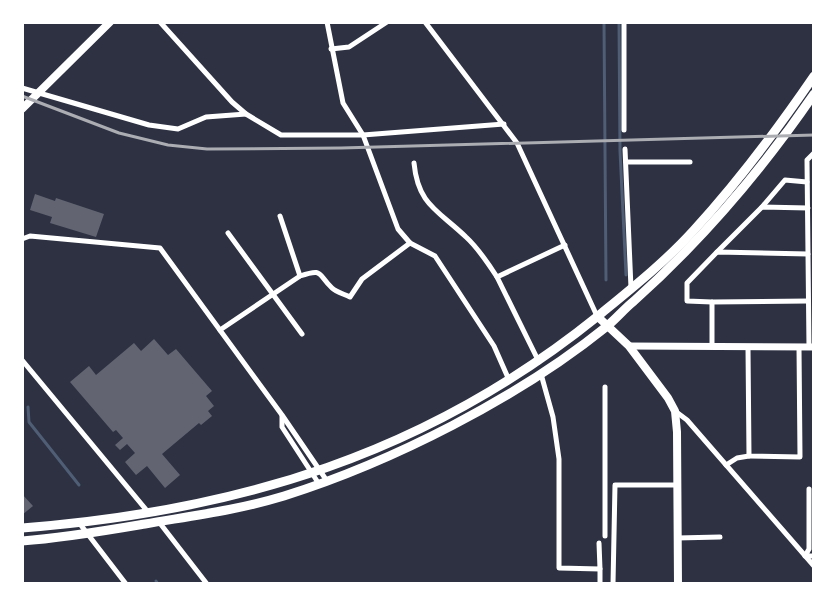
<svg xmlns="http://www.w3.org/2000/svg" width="836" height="606" viewBox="0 0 836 606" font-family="Helvetica,sans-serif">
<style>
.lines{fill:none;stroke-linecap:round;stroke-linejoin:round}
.stream{stroke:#4f5d75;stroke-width:3}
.building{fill:#626471}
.minor{stroke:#fff;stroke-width:5}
.tertiary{stroke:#fff;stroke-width:7}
.secondary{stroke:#fff;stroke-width:8}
.trunk{stroke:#fff;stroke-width:9}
.rail{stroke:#abadb3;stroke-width:3}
</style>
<rect width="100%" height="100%" fill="#2d3142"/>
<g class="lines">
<g class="stream">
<path d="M604 22 606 280"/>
<path d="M619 22 620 151 626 275"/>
<path d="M28 407 29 422 79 485"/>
<path d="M156 581 158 584"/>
</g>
</g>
<g class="building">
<path d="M35 194 55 201 56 198 104 214 96 237 50 223 52 217 30 210Z"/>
<path d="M154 339 168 355 176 349 212 391 206 396 214 406 208 411 212 416 201 425 199 423 162 454 180 475 165 488 147 466 136 475 125 462 135 453 127 444 120 450 115 445 123 438 116 430 113 432 70 382 89 366 96 375 134 343 141 351Z"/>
<path d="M22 494 33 506 22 515Z"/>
</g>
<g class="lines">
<g class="minor">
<path d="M160 22 232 102 246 114 281 135H363L504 124"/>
<path d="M327 22 343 103 363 135 398 229 410 243 435 256 494 346 509 380"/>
<path d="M425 22 517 143 597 316"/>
<path d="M624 22V130"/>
<path d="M331 49 349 47 387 22"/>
<path d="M22 88 149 125 178 129 206 117 246 114"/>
<path d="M625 149 631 288"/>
<path d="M626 162H690"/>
<path d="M414 163C418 205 438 210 466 237 478 248 488 263 497 277L565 245"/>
<path d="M762 207 785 180 807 182"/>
<path d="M280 216 300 276"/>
<path d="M228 233 302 334"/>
<path d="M22 239 30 236 160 248 282 415 327 481"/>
<path d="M717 252 762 207 808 208"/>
<path d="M497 277 539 362"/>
<path d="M712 302 687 301V283L717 252 808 254"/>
<path d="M220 330 300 276C324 268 317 274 332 288 336 292 344 294 350 297L362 279 410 243"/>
<path d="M712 347V302L808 301"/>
<path d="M809 347 807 160 814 153"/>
<path d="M748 348 749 456 800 457 799 347"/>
<path d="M22 360 148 512"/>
<path d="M541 374 553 417 559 459V568L600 569 599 543"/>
<path d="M605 387V536"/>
<path d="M675 411 687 420 814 566"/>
<path d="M282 416V427L319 484"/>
<path d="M726 465 737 458 749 456"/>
<path d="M809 489V549L805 556H814"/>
<path d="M159 522 207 584"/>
<path d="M80 524 126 584"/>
<path d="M677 538 720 537"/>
<path d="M600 569V584"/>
<path d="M613 584 615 485H677"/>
</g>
<path class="tertiary" d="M629 346 814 347"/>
<g class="secondary">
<path d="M22 109 110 22"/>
<path d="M597 316 629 346 668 398 675 411 677 432 678 584"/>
</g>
<g class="trunk">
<path d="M22 528C239 511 427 454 598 316 631 289 665 262 694 230 738 182 777 130 814 76"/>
<path d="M22 541C64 538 104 531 145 524 191 516 238 510 284 496 392 462 518 398 606 327 616 319 624 309 634 301 703 239 762 170 814 94"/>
</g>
<path class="rail" d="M22 96 119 133 168 145 207 149 341 148 814 135"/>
</g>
<rect width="836" height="606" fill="none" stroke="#ffffff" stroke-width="48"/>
</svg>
